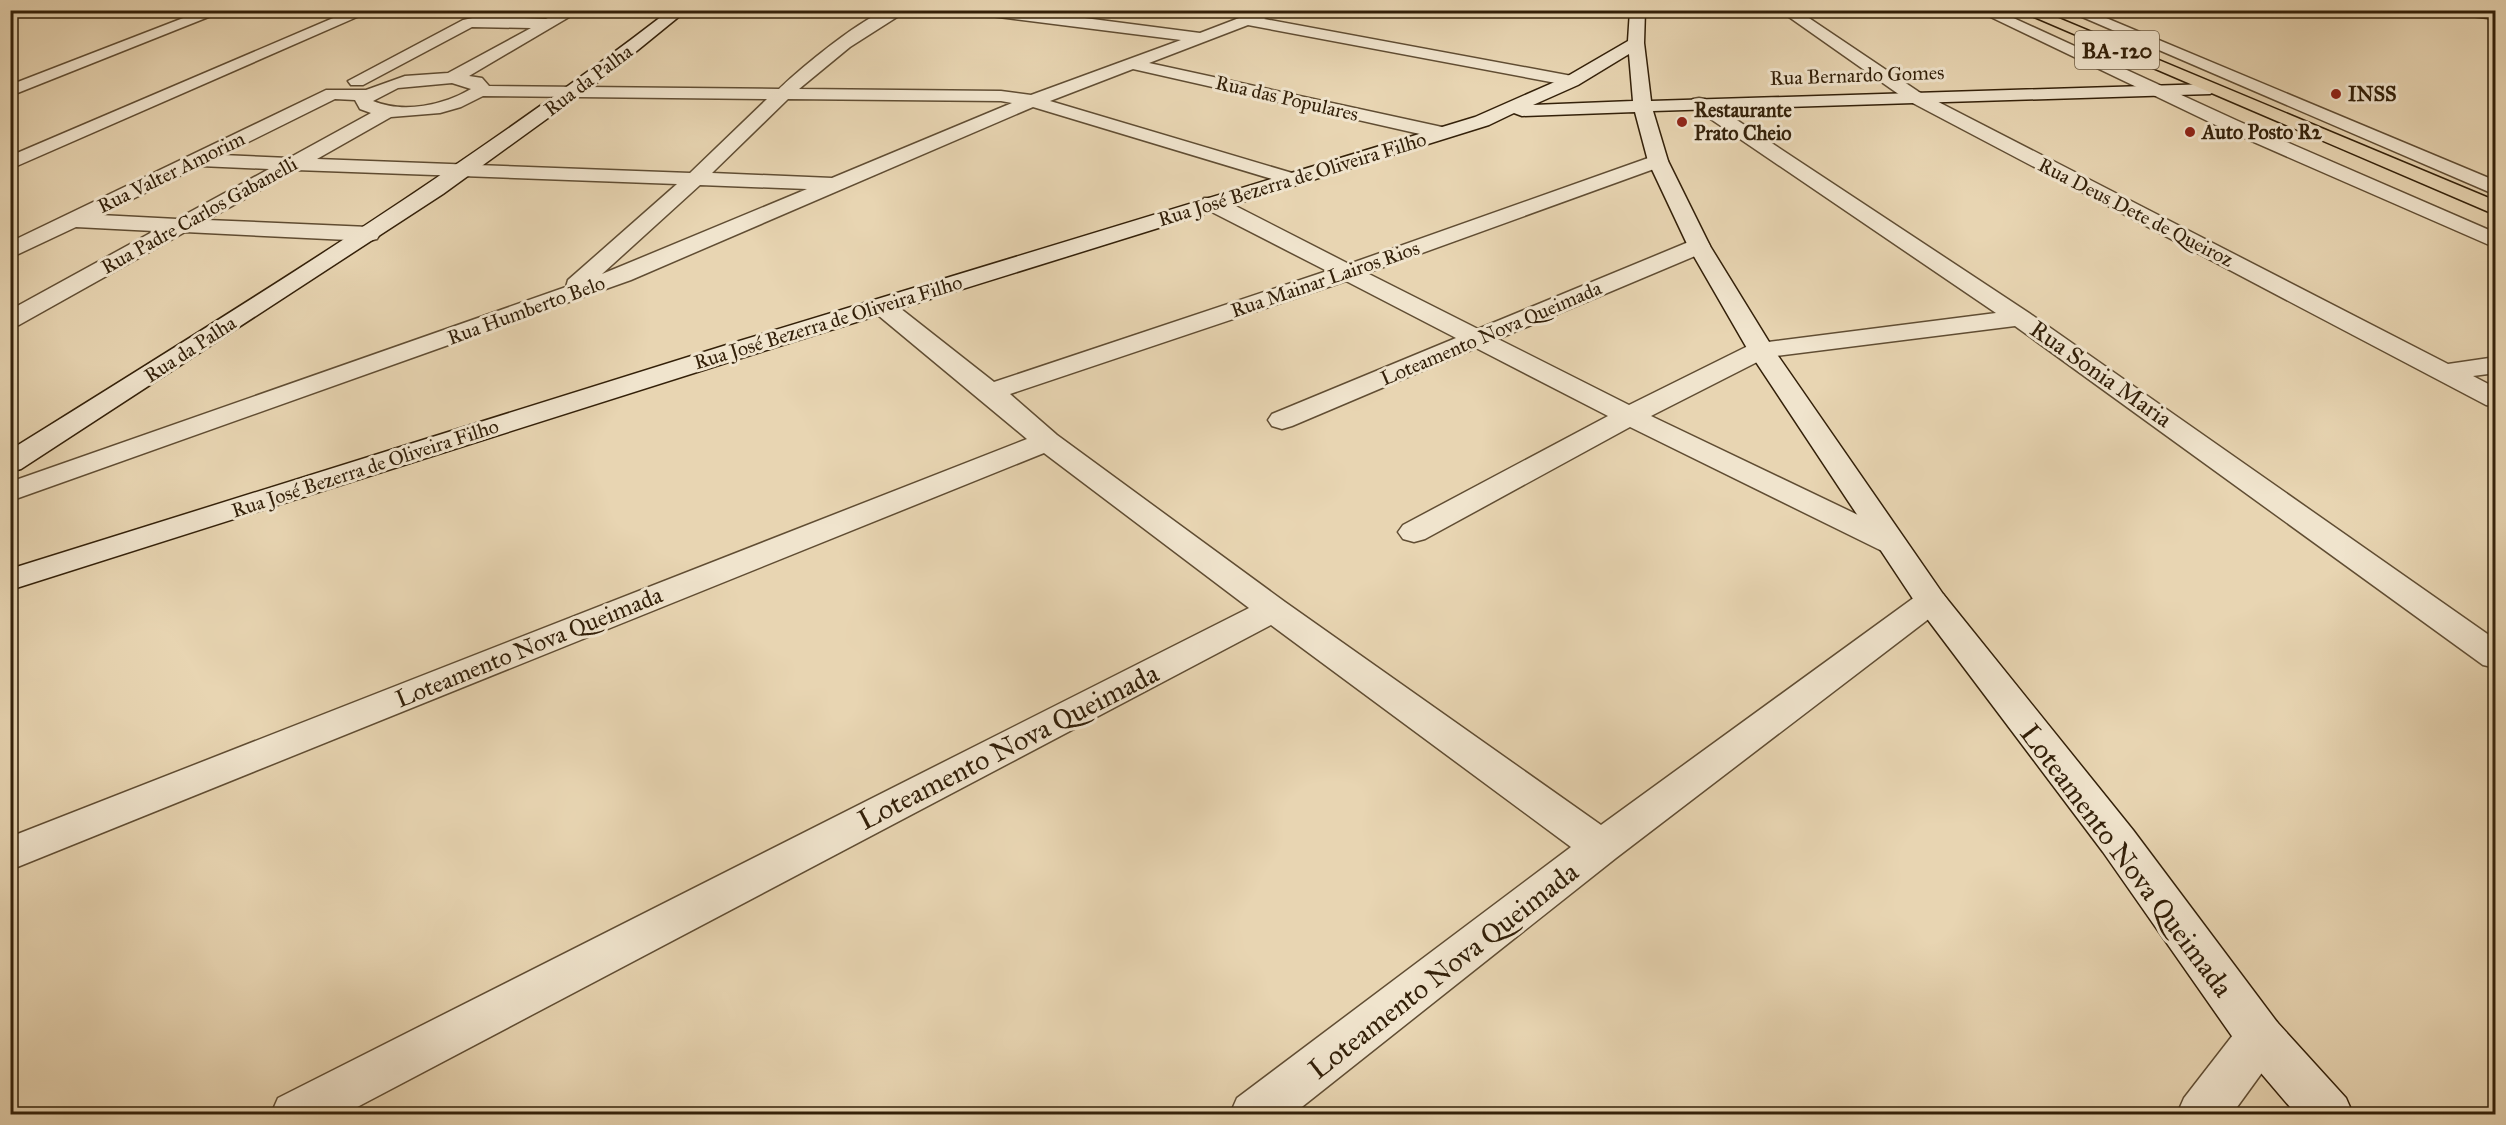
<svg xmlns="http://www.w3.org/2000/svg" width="2506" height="1125" viewBox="0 0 2506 1125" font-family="'IM FELL Great Primer',serif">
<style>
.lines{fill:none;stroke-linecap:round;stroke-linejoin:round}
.street-casing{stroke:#604d33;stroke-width:3}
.secondary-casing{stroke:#332009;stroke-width:3}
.primary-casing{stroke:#332009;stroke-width:3}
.street{fill:#f0e4cd;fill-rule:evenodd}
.secondary{fill:#f0e4cd;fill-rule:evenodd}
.primary{fill:#e8d5b2;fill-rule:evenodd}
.poi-dot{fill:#8f2418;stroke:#f0e4cd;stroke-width:2}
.labels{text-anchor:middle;stroke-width:6;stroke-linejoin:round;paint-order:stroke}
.far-street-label{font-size:20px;fill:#332009;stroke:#f0e4cd}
.far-poi-label{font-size:20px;font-weight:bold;fill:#332009;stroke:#f0e4cd;text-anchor:start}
.shield{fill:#f0e4cd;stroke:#6c5b44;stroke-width:1.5}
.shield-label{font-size:22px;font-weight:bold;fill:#332009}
.street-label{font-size:24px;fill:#332009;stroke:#f0e4cd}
.near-street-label{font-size:28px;fill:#332009;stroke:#f0e4cd}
</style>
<rect width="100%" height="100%" fill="#e8d5b2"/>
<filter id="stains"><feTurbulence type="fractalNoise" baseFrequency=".00333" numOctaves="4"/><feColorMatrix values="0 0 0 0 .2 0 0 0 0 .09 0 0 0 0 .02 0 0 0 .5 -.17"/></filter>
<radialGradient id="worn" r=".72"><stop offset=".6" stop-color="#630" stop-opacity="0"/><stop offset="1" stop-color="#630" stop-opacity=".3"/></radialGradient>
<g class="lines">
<g class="street-casing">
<g id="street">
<path d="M204 10H226L10 96V85Z"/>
<path d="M352 10H373L10 169V156Z"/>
<path d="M562 10H581L469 76 482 78 489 86 779 89C800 69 863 16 889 10 895 9 902 10 908 10L850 47 799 89 1001 91 1031 95 1181 40 983 15 976 10H1023L1200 33 1260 10H1282L1264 19 1572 76 1581 81 1572 86 1248 25 1149 63 1442 127 1452 133 1442 139 1133 69 1050 101 1299 175 1302 179 1299 183H1285L1033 107 631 280 10 501V482L566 287 568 280 677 184 296 170 207 220 369 227 377 229 380 234 377 239 369 241 185 232 19 325 10 327V310L154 231 76 227 10 258V242L326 90H366L405 76 448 73 531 28 472 27 363 85H351L348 81 463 20 482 16 546 19ZM452 83 471 89C444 105 404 114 373 101L398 88ZM483 96 767 99 690 173 317 159 391 117 440 113 461 107ZM335 99 355 100 360 109 371 113 289 158 222 155ZM788 99 1001 101 1012 103 832 178 712 173ZM200 166 269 169 177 219 100 215ZM700 185 807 189 602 274Z"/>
<path d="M1779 10H1797L1919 92 2448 364 2496 357V373L2473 376 2496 388V407L2486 405 1907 100Z"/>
<path d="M1976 10H1996L2238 121 2496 233V248L2224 129Z"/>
<path d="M2066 10H2087L2496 181V195Z"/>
<path d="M2455 10H2496V19L2462 15Z"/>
<path d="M1699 98 1705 99 2029 313 2496 640V668L2483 665 2015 326 1767 357 1651 416 1902 536 1907 543 1902 550 1891 553 1880 550 1630 427 1425 539 1414 542 1403 539 1398 532 1403 525 1608 416 1476 348 1292 426 1282 429 1272 426 1268 420 1272 414 1456 338 1346 281 1010 394 1057 435 1285 602 1601 825 1919 594 1931 591 1943 594 1948 601 1943 608 1616 858 1293 1114H1230L1237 1098 1571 847 1271 625 344 1114H271L278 1098 1249 608 1044 453 10 870V837L1027 439 873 311 870 306 873 301 882 299 891 301 994 382 1327 271 1204 208 1201 203 1204 198H1220L1349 264 1651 157H1665L1668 161 1665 165 1367 273 1478 329 1691 241H1707L1710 246 1707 251 1498 339 1629 405 1752 344 1996 313 1693 107 1690 103 1693 99Z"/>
<path d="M2260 1016 2277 1022 2284 1037 2277 1052 2232 1114H2177L2184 1098 2243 1022Z"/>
</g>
</g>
<g class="secondary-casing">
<g id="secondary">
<path d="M670 10H687L606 76 443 194 21 469 10 472V450C235 310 460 172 670 10Z"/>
<path d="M1630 10H1645L1644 43 1651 101 2210 84 2219 89 2210 94 1653 111 1668 161 1710 246 1774 350 1943 594 2133 830 2277 1022 2346 1098 2353 1114H2296L2243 1052 2103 852 1919 608 1748 350 1688 246 1648 161 1635 112 1522 116 1514 113 1489 125 754 354 10 590V569L736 342 1475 117 1566 77 1628 41ZM1629 54 1633 101 1533 105 1578 85Z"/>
</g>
</g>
<g class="primary-casing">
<path id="primary" d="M2018 10H2039L2496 201V215Z"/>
</g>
<use href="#street" class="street"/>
<use href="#secondary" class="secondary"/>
<use href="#primary" class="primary"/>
</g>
<g class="poi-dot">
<circle cx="2336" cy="94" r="6"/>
<circle cx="1682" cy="122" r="6"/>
<circle cx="2190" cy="132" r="6"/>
</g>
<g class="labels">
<g class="far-street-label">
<text transform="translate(1857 75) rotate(-2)" y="7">Rua Bernardo Gomes</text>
<text transform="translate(588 80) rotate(-37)" y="7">Rua da Palha</text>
<text transform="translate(1287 98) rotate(13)" y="7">Rua das Populares</text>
<text transform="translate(171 172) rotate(-26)" y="7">Rua Valter Amorim</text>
<text transform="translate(1292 179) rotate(-17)" y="7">Rua José Bezerra de Oliveira Filho</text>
<text transform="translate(2136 212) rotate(27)" y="7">Rua Deus Dete de Queiroz</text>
<text transform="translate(199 215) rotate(-29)" y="7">Rua Padre Carlos Gabanelli</text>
<text transform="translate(1325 279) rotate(-19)" y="7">Rua Mainar Lairos Rios</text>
<text transform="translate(526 310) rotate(-20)" y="7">Rua Humberto Belo</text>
<text transform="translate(828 322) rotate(-17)" y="7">Rua José Bezerra de Oliveira Filho</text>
<text transform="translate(1491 333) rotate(-23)" y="7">Loteamento Nova Queimada</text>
<text transform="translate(190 349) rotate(-33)" y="7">Rua da Palha</text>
<text transform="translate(365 468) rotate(-18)" y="7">Rua José Bezerra de Oliveira Filho</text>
</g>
<g class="far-poi-label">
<text x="2348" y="101">INSS</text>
<text x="1694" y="117">Restaurante<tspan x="1694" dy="23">Prato Cheio</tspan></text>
<text x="2202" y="139">Auto Posto R2</text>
</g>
<rect class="shield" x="2075" y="31" width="84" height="38" rx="4.5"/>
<g class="shield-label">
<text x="2117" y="58">BA-120</text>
</g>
<g class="street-label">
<text transform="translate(2101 374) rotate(35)" y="8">Rua Sonia Maria</text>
<text transform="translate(529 647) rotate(-22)" y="8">Loteamento Nova Queimada</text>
</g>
<g class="near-street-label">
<text transform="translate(1008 746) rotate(-27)" y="10">Loteamento Nova Queimada</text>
<text transform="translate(2127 860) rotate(53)" y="10">Loteamento Nova Queimada</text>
<text transform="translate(1443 970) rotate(-38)" y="10">Loteamento Nova Queimada</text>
</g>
</g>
<rect width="2506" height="1125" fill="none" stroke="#e8d5b2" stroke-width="36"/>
<rect x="12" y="12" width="2482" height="1101" fill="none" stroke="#332009" stroke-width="3"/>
<rect x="18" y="18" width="2470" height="1089" fill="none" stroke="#332009" stroke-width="1.5"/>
<rect width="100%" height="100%" filter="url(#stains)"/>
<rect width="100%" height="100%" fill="url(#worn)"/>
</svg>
